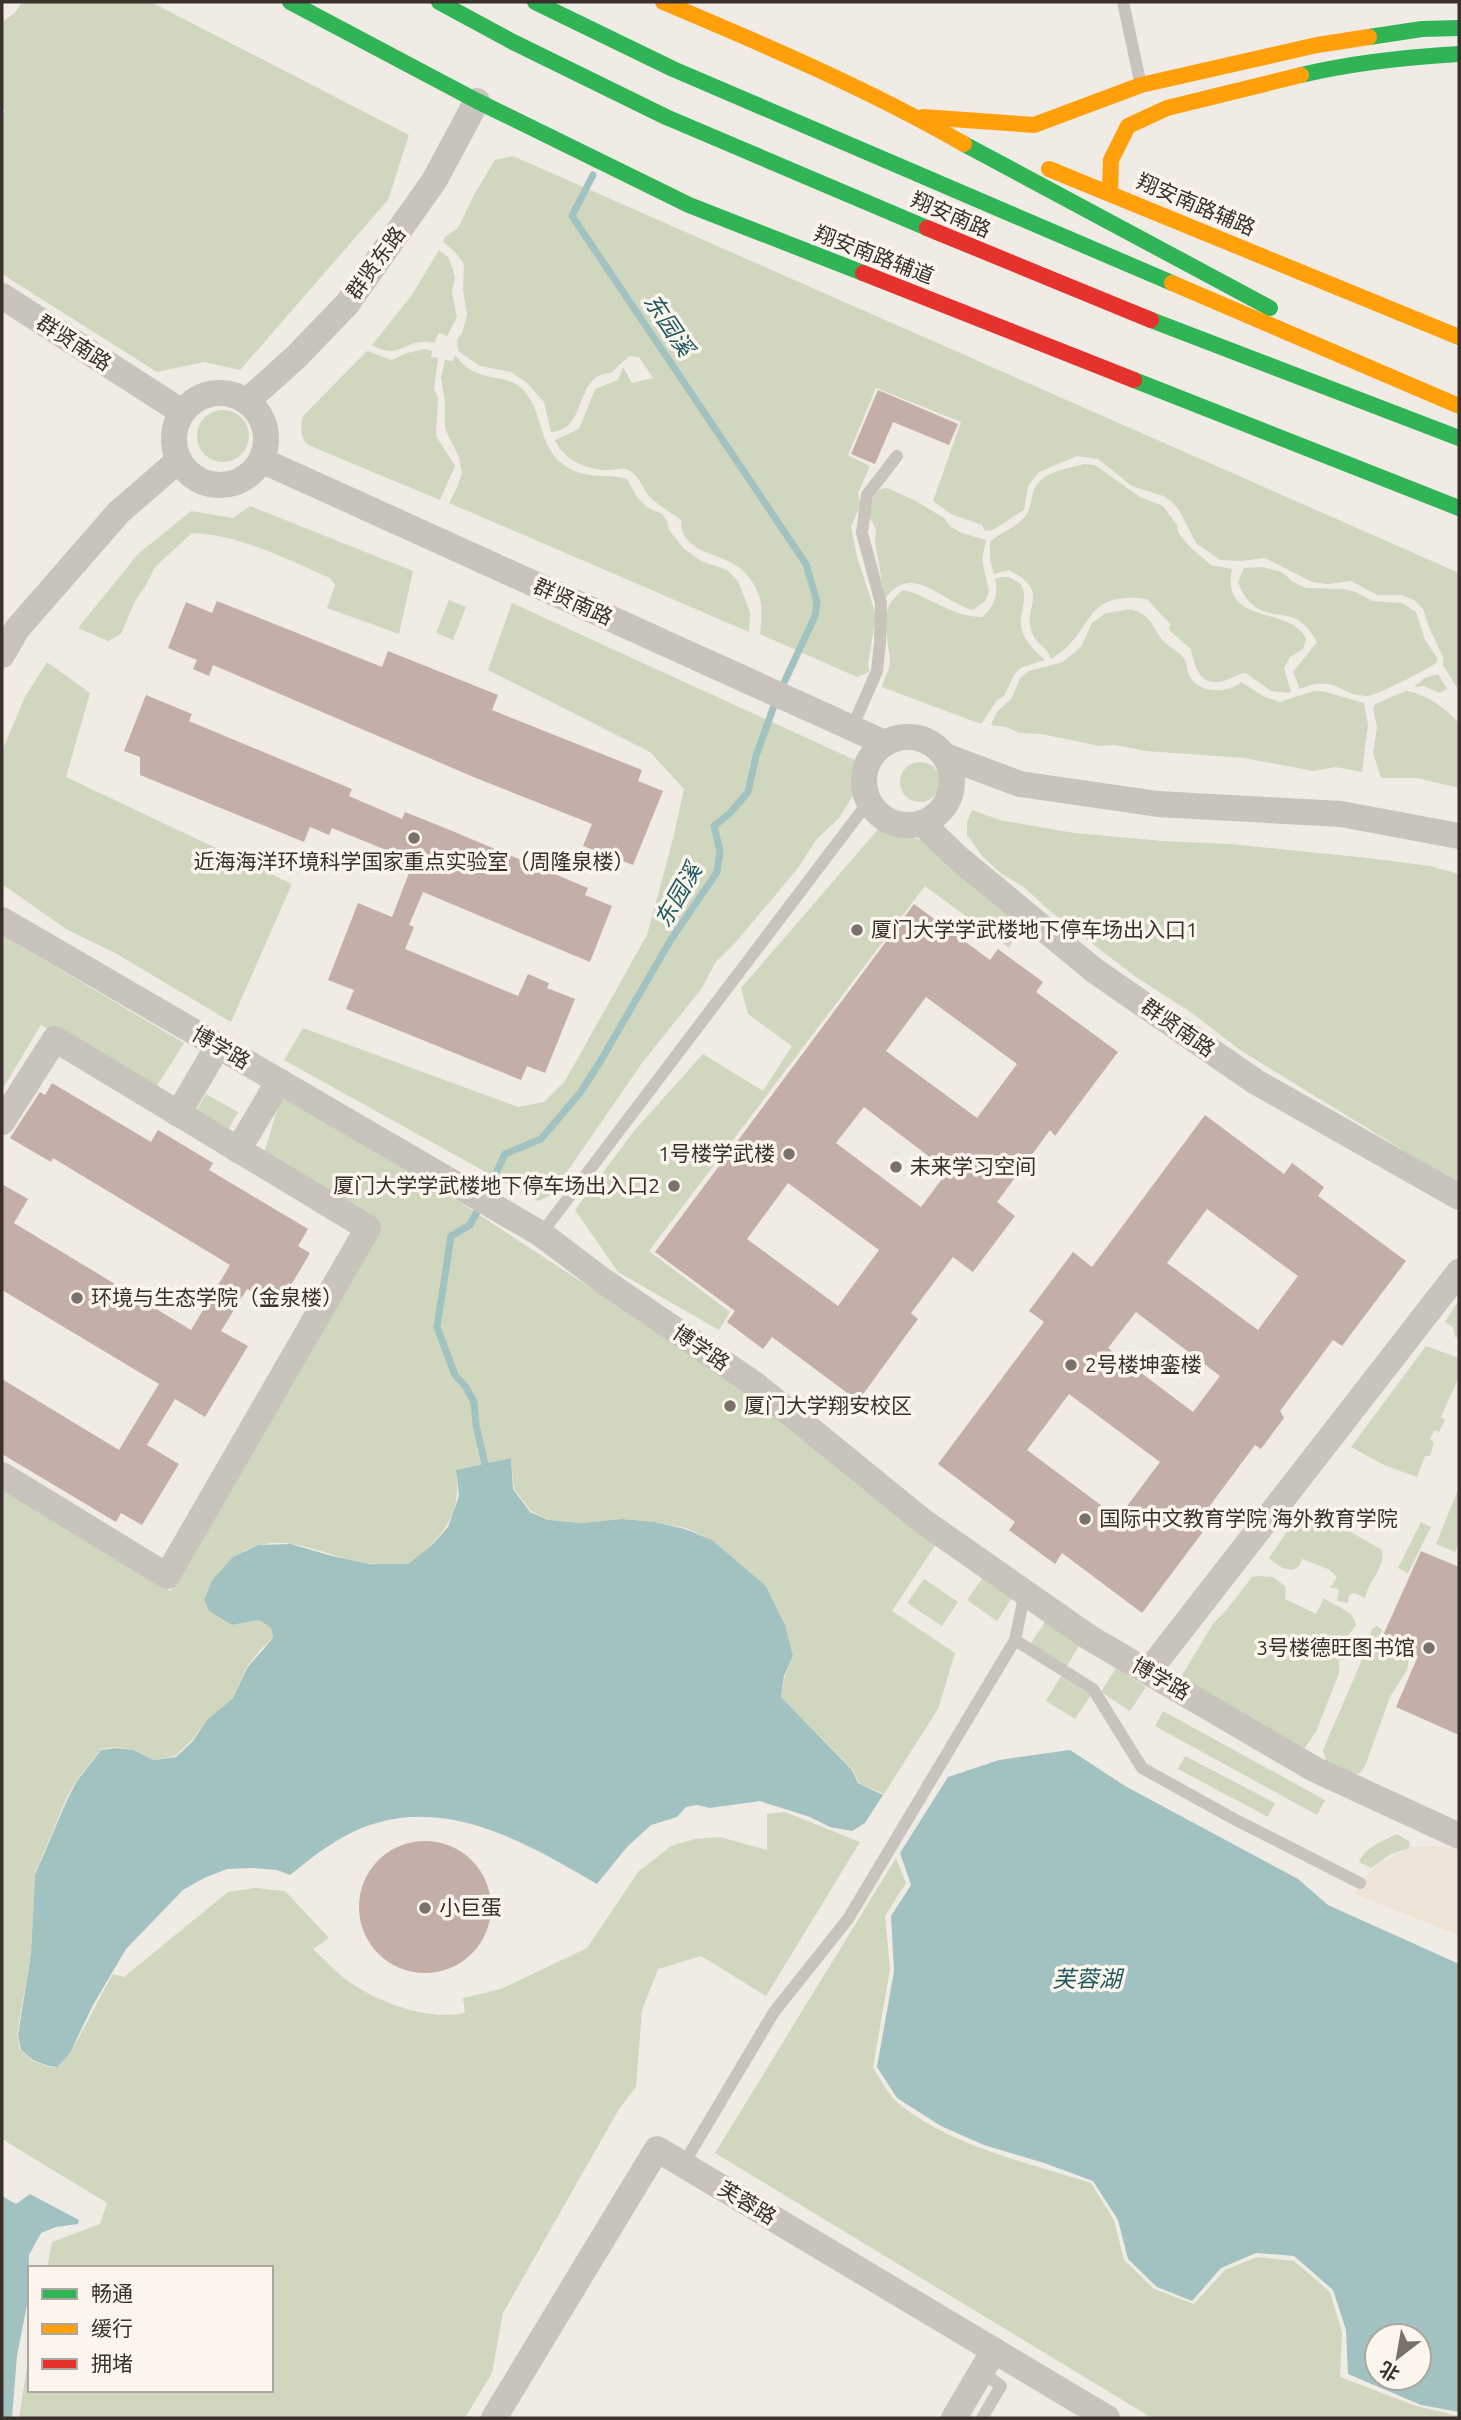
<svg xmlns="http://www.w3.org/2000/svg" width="1461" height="2420" viewBox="0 0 1461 2420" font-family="Ubuntu,'Noto Sans SC',sans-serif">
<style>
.green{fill:#d1d6bf}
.plaza{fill:#eee3d5}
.water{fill:#a1c2c1;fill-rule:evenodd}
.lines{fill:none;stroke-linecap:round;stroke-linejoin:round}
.stream{stroke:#a1c2c1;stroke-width:7}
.building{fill:#c3afa7;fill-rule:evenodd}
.lane{stroke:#c9c3be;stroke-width:12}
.street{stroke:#c9c3be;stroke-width:26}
.fast{stroke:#30b455;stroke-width:16}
.slow{stroke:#ff9f0a;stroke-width:16}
.jam{stroke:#e5322d;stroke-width:16}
.poi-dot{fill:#7a716c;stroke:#fbf5ee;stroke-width:2.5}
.labels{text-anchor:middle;stroke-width:7;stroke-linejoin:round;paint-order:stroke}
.street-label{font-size:21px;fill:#3b302b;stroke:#fbf5ee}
.poi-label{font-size:21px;fill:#3b302b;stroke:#fbf5ee;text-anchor:start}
.water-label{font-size:23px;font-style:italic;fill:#1f5a5e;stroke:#fbf5ee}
</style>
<rect width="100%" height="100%" fill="#f0ebe5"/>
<g class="green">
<path d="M22 2H151L409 135 388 200 240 370 204 362 157 372 2 274V116L5 111 2 108V22L15 13Z"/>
<path d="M513 156 1459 573V681L1457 688 1443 665V657L1429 627 1423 609 1414 600 1401 595H1377L1351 581 1328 584 1312 582 1265 558 1241 561 1220 560 1196 543 1179 510 1171 501 1163 496 1132 486 1098 459 1077 456 1039 472 1028 486 1024 510 993 530 985 531 982 525 951 514 933 501 961 422 876 388 848 455 870 466 858 493 861 504 851 527 857 557 876 615 868 664 869 672 857 677 760 634C761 619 764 605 757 591 754 583 747 574 741 569 722 552 680 554 681 520 670 512 659 506 650 497 642 489 640 476 630 471 621 466 618 470 609 470 589 471 563 460 555 440L579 429 595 389 618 380 623 367 632 383 653 378 639 357 629 356 611 373C573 374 589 430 551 432L544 402 526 382 511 372 480 366 458 351 457 339 462 333 467 315 463 291 464 264 454 251 443 242 445 237 458 228 475 193 495 160Z"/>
<path d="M439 250 449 258 455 277 452 293 457 317 447 336 439 333 434 343C406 336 400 362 372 345L412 295Z"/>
<path d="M425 349 432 351 431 357 438 358 434 389 438 398 436 436 455 466 440 500 308 445C300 437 300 427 303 416L367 351 392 360 407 353Z"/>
<path d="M455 355C460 361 464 366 471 370 487 380 506 375 521 388 548 412 533 457 580 473 596 478 611 474 627 479L637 497 647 507 662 514 667 521 669 530 684 549 701 561 727 570 738 581 750 612 749 632 449 503 457 488 462 473 459 457 445 429V401L441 378 445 360 453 361Z"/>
<circle cx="223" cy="436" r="26"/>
<path d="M1084 464 1095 465 1140 497 1163 506 1177 525 1179 534 1190 547 1211 565 1232 569C1220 627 1291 605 1306 639L1303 649 1290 657 1284 668 1291 692 1289 693 1271 691 1246 673C1237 674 1232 678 1224 681 1201 688 1194 666 1191 649L1169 630 1170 624 1147 599C1080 590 1096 633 1051 659 1048 648 1039 646 1034 637 1018 607 1055 594 1009 570L994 574 990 560V542C1001 532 1018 527 1026 515 1031 508 1031 501 1033 493 1039 471 1065 470 1084 464Z"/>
<path d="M887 488 914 500 944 518 951 527 962 533 986 540 982 560 989 591 986 600 973 610C941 602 912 561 885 599L875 542 876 529 869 517C871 504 872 489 887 488Z"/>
<path d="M250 506 413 571 399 634 327 608 335 585 330 578C286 559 240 535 192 533L155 567 146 585 135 601 121 634 108 641 78 628 138 554 191 511 233 518Z"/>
<path d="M1262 567 1282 572 1293 582 1306 588 1343 589 1356 592 1372 601 1402 603 1416 612 1425 640 1438 659 1436 663C1428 669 1376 696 1367 696 1337 695 1337 674 1300 689L1293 672 1317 642C1295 602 1276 624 1253 605 1246 600 1241 590 1238 582L1244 568Z"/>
<path d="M1002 577H1009L1021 584C1026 595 1024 601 1022 612 1017 635 1030 646 1045 660L1020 668 1014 675 1004 696 997 700 981 724 882 687C884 677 890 671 890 661 888 633 876 609 903 590 930 596 952 617 982 617 994 607 999 594 995 579Z"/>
<path d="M449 600 466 607 453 640 436 633Z"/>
<path d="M512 603 857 761 856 791 839 818 816 840 798 868 736 942 715 963 702 988 642 1063 551 1195 538 1201 284 1060 303 1028 518 1107 544 1102 565 1081 647 935 673 839 684 789 650 752 488 670Z"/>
<path d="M1131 609C1155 618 1150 625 1164 642 1170 648 1181 652 1185 660 1187 664 1187 671 1189 675 1198 694 1227 694 1241 682L1265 697 1280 702 1314 691H1322L1364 703 1368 725 1362 772 1335 767 1313 771 1245 758 1146 751 1115 745 1099 746 1042 734 1020 733 1006 727 991 725 997 712 1012 698 1020 678 1029 671 1063 662 1081 647 1092 623 1106 613Z"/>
<path d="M47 662 90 693 66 777 292 884 231 1022 117 954 66 929 2 884V751L25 697Z"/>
<path d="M1438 674 1447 689 1440 693 1424 686 1414 687 1425 678Z"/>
<path d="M1406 691C1428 695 1444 707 1459 723V788L1417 778H1381L1373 753 1377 727 1373 709 1375 704Z"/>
<circle cx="920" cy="782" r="20"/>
<path d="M972 810 1000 820 1074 833 1163 841 1230 844 1368 858 1430 866 1459 874V1181L1452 1180 1240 1050 1192 1013 1136 977 1051 912 1025 888 1002 874 983 857 967 835V822Z"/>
<path d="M881 826 924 841 1021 926 1009 948 925 886 649 1251 730 1312 719 1330 618 1272 575 1210 634 1131 703 1054 763 1091 792 1046 748 1014 741 988Z"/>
<path d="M2 935 184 1043 153 1092 41 1025 2 1090Z"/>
<path d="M282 1093 429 1182 754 1395 936 1544 892 1611 955 1653 938 1709 884 1794 859 1783 853 1770 781 1697 785 1676 793 1656 785 1625 766 1586 712 1540 686 1528 655 1522 623 1519 583 1523 550 1520 531 1511 514 1489 511 1458 456 1470C459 1499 456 1517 436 1539 430 1547 417 1561 408 1564 401 1566 388 1564 381 1564 350 1564 322 1549 292 1544 248 1537 221 1562 204 1598L209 1611 233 1625 259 1620 271 1628 273 1638 260 1650 246 1668 233 1698 207 1720 192 1740 175 1756 154 1760 133 1750 117 1747 101 1749 76 1781 66 1799 35 1874 31 1953 17 2035 20 2050 33 2061 49 2067H59C81 2040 94 2005 113 1974L124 1977 228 1892 255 1888 285 1891 329 1938 313 1949C324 1959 334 1970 345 1979 377 2002 425 2021 465 2013L463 1998 501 1989 587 1948 638 1872 671 1846 695 1839 720 1837 767 1850V1814L785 1812 860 1842 766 1996 701 1956 658 1969 642 2010 636 2087 619 2109 503 2313 492 2373 465 2418H19L30 2348V2390H271V2268H47L52 2242 100 2224 107 2203 2 2139V1489L171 1591 172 1583 381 1224 263 1157Z"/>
<path d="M206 1094 238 1112 227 1132 195 1113Z"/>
<path d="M1459 1300V1337H1455L1453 1327 1445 1322Z"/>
<path d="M1426 1346 1459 1358V1377L1441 1417 1445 1420 1439 1432 1435 1430 1430 1439 1434 1443 1430 1456H1425L1417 1477 1384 1465 1351 1447Z"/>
<path d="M1459 1487V1542L1455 1552 1436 1544Z"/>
<path d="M1305 1510 1344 1528 1382 1550C1385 1569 1369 1579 1365 1598L1354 1593 1349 1595 1348 1603 1337 1601 1339 1589 1330 1588 1337 1577 1328 1569 1302 1559 1299 1566 1293 1570 1282 1568 1269 1558 1296 1518Z"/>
<path d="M1421 1522 1431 1527 1408 1573 1398 1568Z"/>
<path d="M1259 1576 1273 1577 1286 1587 1285 1599 1316 1614 1324 1598C1335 1607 1353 1609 1356 1625L1344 1641 1349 1649 1345 1660H1339V1673L1316 1732 1304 1749 1181 1677 1213 1624 1228 1608 1252 1577Z"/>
<path d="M983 1577 1012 1598 997 1621 967 1600Z"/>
<path d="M924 1579 958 1602 942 1626 907 1603Z"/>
<path d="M1045 1622 1080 1644 1065 1669 1029 1646Z"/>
<path d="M1377 1626 1382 1630 1378 1643 1403 1653 1409 1659 1407 1670 1390 1697 1365 1766 1361 1772 1355 1775 1327 1763 1323 1750 1361 1662 1372 1629Z"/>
<path d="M1116 1668 1146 1687 1130 1711 1101 1692Z"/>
<path d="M1061 1676 1091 1695 1075 1719 1046 1701Z"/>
<path d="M1163 1711 1325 1800 1317 1815 1155 1726Z"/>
<path d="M1185 1756 1275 1803 1268 1817 1178 1769Z"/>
<path d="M1397 1834 1410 1842 1409 1848 1391 1854 1371 1868 1359 1862C1365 1847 1383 1841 1397 1834Z"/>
<path d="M896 1858 906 1883 885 1916 890 1969 873 2068C881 2079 888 2095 898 2103 952 2147 1026 2162 1091 2183L1114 2220 1124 2260 1154 2289 1194 2304 1225 2270 1257 2257 1294 2261 1330 2292 1342 2332 1340 2377 1416 2406 1459 2416V2418H1152L715 2153Z"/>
</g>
<path class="plaza" d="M1438 1846 1459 1850V1935L1355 1894 1360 1883 1380 1863 1412 1847Z"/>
<g class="water">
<path d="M511 1458 513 1489 530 1512 549 1520 582 1523 622 1519 655 1522 685 1529 712 1540 766 1586 785 1625 793 1656 784 1676 781 1697 852 1770 858 1783 883 1795 865 1823 852 1831 830 1827 810 1817 760 1801 710 1808 697 1805 686 1807 677 1817 651 1825 627 1847 597 1884C517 1837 428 1786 338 1840 321 1850 305 1863 290 1875L277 1870 252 1868 227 1869 204 1878 183 1890 126 1949 93 2005 70 2053 58 2067 48 2066 33 2060 21 2050 18 2035 31 1954 35 1875 67 1800 77 1781 101 1750 117 1748 133 1750 154 1760 176 1757 193 1741 207 1720 233 1698 247 1668 273 1638 271 1628 259 1620 232 1625 209 1611 204 1599 213 1579 233 1557 258 1545 291 1544 332 1556 370 1564H408L431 1546 448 1527 459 1496 456 1470Z"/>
<path d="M1070 1750 1125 1786 1298 1879 1328 1905 1459 1964V2412L1421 2405 1348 2374 1346 2330 1333 2290 1294 2256 1256 2253 1221 2268 1192 2301 1157 2287 1128 2259 1118 2220 1093 2181 1044 2163 984 2145 941 2126 897 2098 877 2067 894 1971 891 1916 911 1885 900 1853 948 1777 999 1760ZM1377 2336H1419V2378H1377Z"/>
<path d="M30 2194 79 2220 78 2224 56 2227 41 2233 29 2255 28 2300 17 2356 12 2418H2V2196L16 2204Z"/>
</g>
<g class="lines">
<g class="stream">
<path d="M593 175 572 216 806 564 817 602 815 616 781 689"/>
<path d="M486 1195 505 1154 541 1139 580 1093 600 1062 670 941 717 872 720 851 714 826 730 813 748 792 756 756 776 700"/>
<path d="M480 1206 470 1225 451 1236 437 1327 455 1375 466 1387 474 1402 476 1425 487 1473"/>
</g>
</g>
<g class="building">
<path d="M878 390 958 424 949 445 893 422 875 464 851 454Z"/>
<path d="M217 601 382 667 388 651 498 695 492 710 642 770 638 781 663 791 633 865 583 846 592 824 471 776 213 665 209 676 193 669 197 660 168 648 186 602 212 613Z"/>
<path d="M146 695 192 714 189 721 352 789 349 796 402 819 405 812 445 828 588 888 585 895 612 906 590 962 423 892 409 925 414 927 405 949 518 996 528 974 549 983 547 988 575 999 545 1073 527 1066 521 1080 346 1009 354 990 328 980 358 903 392 917 409 873 386 863 391 852 332 828 329 835 310 827 304 842 140 775V757L124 751Z"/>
<path d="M914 904 990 960 998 949 1043 982 1036 992 1118 1052 1055 1136 1050 1130 997 1202 1015 1216 973 1272 953 1257 911 1313 918 1319 858 1401 772 1337 763 1349 727 1322 735 1311 655 1252ZM926 997 1017 1064 977 1118 886 1051ZM864 1107 948 1171 921 1207 836 1143ZM788 1183 879 1250 838 1306 747 1239Z"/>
<path d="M52 1083 151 1142 158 1130 213 1163 209 1170 308 1229 298 1246 310 1253 278 1307 247 1289 221 1331 248 1346 205 1417 175 1399 147 1445 179 1464 142 1525 121 1513 116 1522 2 1454V1379L119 1450 159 1384 2 1290V1184L28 1199 14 1223 191 1330 230 1265 53 1158 51 1162 10 1138 40 1092 45 1095Z"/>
<path d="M1205 1115 1284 1174 1292 1163 1324 1187 1318 1196 1406 1261 1342 1346 1333 1340 1280 1411 1284 1418 1261 1449 1255 1445 1197 1523 1205 1529 1142 1613 1062 1553 1055 1564 1009 1530 1015 1522 938 1464 1044 1322 1029 1311 1073 1252 1092 1267ZM1207 1209 1298 1276 1258 1330 1167 1263ZM1136 1312 1220 1376 1193 1412 1108 1348ZM1069 1394 1160 1462 1118 1518 1027 1450Z"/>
<path d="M1421 1551 1459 1567V1735L1396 1707 1418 1656 1381 1640Z"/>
<circle cx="425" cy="1907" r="66"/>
</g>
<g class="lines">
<g class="lane">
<path d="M1123 2 1140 81"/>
<path d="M852 728 877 671 880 643 881 603 862 533 867 495 897 456"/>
<path d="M541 1234 869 801"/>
<path d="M1015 1640 1093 1689 1142 1768 1234 1819 1360 1883"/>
<path d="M683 2165 774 2012 848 1919 1003 1660 1015 1640 1025 1592"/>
<path d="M981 2371 1001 2386 982 2418"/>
</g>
<g class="street">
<path d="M2 296 182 412"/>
<circle cx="220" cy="439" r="46"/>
<path d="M247 401 296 357 347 304 434 181 477 101"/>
<path d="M261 460 885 743"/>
<path d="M2 655 17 629 119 512 179 460"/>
<circle cx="908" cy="781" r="44"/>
<path d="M945 756 1020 784 1158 804 1341 814 1459 836"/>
<path d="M922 823 957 857 1095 971 1256 1082 1459 1197"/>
<path d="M2 920 541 1234 602 1280 753 1383 924 1522 1090 1638 1314 1769 1459 1836"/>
<path d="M178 1114 218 1046"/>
<path d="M2 1122 55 1039 368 1228 167 1576 2 1475"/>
<path d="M238 1150 279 1081"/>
<path d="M1148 1672 1459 1272"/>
<path d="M494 2418 657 2149 1107 2418"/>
<path d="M954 2418 994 2350"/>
</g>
<g class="fast">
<path d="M290 2 477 101 689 205 863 273"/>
<path d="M439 2 513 42 666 117 927 228"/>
<path d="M535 2 673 69 1172 283"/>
<path d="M1369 37 1422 29 1459 28"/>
<path d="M1301 75C1352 63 1406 57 1459 54"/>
<path d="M964 144 1270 308"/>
<path d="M1151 320 1459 438"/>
<path d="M1134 380 1459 508"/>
</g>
<g class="slow">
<path d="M663 2C765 45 868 89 964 144"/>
<path d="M923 117 1034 125 1141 85 1317 45 1369 37"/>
<path d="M1049 169 1459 337"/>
<path d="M1110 192 1111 160 1128 126 1167 108 1301 75"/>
<path d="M1172 283 1459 406"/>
</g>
<g class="jam">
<path d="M927 228 1151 320"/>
<path d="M863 273 1134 380"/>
</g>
</g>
<g class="poi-dot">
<circle cx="414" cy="838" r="7"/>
<circle cx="857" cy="930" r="7"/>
<circle cx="789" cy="1154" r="7"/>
<circle cx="896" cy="1167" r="7"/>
<circle cx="674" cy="1186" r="7"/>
<circle cx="77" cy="1298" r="7"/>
<circle cx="1071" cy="1365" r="7"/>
<circle cx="730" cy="1406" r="7"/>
<circle cx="1085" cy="1519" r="7"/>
<circle cx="1429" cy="1648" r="7"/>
<circle cx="425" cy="1908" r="7"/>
</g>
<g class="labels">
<g class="street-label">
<text transform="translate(1196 205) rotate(23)" y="7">翔安南路辅路</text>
<text transform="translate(951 215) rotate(23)" y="7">翔安南路</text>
<text transform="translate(874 255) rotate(21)" y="7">翔安南路辅道</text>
<text transform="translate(376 263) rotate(-54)" y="7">群贤东路</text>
<text transform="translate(74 343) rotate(33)" y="7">群贤南路</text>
<text transform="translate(573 602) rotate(24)" y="7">群贤南路</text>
<text transform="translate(1178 1028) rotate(35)" y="7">群贤南路</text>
<text transform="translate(221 1048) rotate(30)" y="7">博学路</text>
<text transform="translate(701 1348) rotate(34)" y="7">博学路</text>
<text transform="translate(1161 1679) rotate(30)" y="7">博学路</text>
<text transform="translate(747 2203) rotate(31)" y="7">芙蓉路</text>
</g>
<g class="poi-label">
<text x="414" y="869" text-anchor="middle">近海海洋环境科学国家重点实验室（周隆泉楼）</text>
<text x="871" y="937">厦门大学学武楼地下停车场出入口1</text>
<text x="775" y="1161" text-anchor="end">1号楼学武楼</text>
<text x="910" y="1174">未来学习空间</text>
<text x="660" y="1193" text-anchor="end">厦门大学学武楼地下停车场出入口2</text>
<text x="91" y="1305">环境与生态学院（金泉楼）</text>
<text x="1085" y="1372">2号楼坤銮楼</text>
<text x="744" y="1413">厦门大学翔安校区</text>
<text x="1099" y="1526">国际中文教育学院 海外教育学院</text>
<text x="1415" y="1655" text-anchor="end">3号楼德旺图书馆</text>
<text x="439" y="1915">小巨蛋</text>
</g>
<g class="water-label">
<text transform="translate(669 325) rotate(56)" y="8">东园溪</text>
<text transform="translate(678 895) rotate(-60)" y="8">东园溪</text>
<text x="1087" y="1987">芙蓉湖</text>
</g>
</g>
<rect width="1461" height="2420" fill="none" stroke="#3b302b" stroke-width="7"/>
<rect x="28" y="2266" width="245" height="126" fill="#fbf5ee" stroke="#aea6a0" stroke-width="2"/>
<rect x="42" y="2289" width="35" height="10" fill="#30b455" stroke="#aea6a0" stroke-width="2"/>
<text x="91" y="2301" font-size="21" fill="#3b302b">畅通</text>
<rect x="42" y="2324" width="35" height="10" fill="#ff9f0a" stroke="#aea6a0" stroke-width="2"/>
<text x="91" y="2336" font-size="21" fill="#3b302b">缓行</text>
<rect x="42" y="2359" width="35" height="10" fill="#e5322d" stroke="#aea6a0" stroke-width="2"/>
<text x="91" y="2371" font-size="21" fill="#3b302b">拥堵</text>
<g transform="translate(1398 2357) rotate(211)"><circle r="33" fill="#fbf5ee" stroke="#aea6a0" stroke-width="2"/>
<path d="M0-5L12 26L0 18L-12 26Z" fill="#7a716c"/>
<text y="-10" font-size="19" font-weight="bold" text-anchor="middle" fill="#3b302b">北</text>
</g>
</svg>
